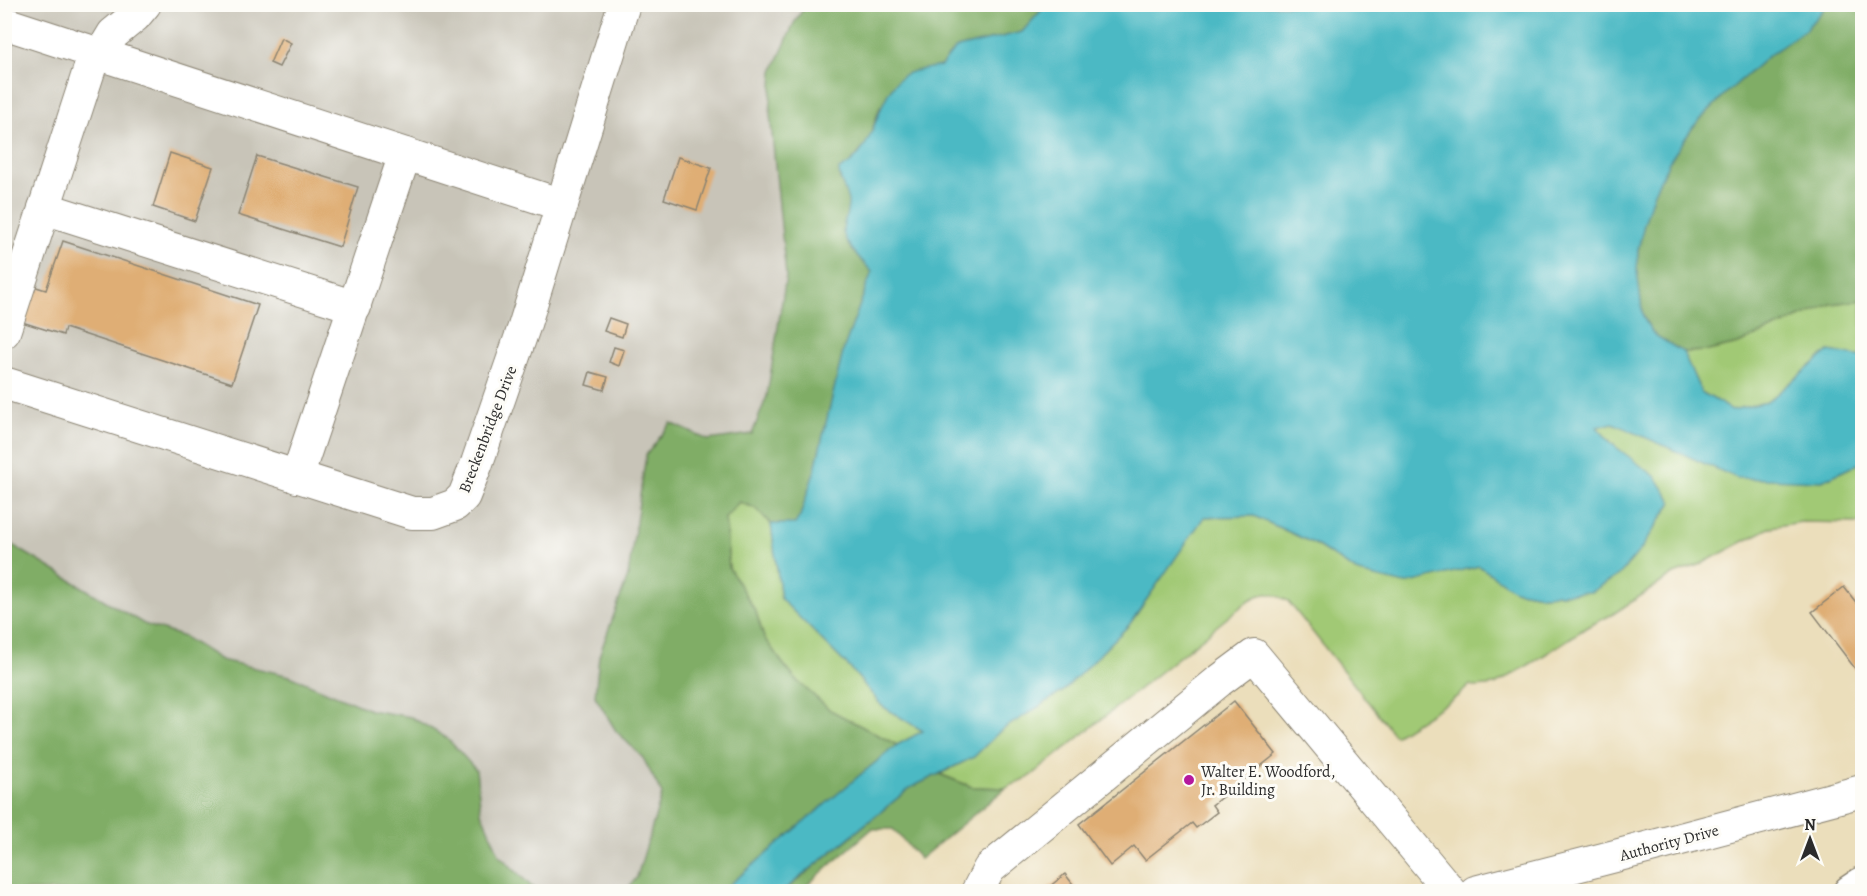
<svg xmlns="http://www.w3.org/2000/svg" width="1867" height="896" viewBox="0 0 1867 896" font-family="Alegreya,serif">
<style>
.industrial{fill:#c8c4b8}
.green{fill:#a1c975;stroke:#667a50;stroke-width:1.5}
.forest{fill:#80ad66;stroke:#566c48;stroke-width:1.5}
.water{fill:#4bb9c4;stroke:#3b7278;stroke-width:1.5}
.building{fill:#dfae75}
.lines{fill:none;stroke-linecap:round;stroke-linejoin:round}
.minor-casing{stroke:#8b8473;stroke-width:34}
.highway-casing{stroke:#8b8473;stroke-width:36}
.minor{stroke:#fff;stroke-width:32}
.highway{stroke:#fff;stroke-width:33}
.poi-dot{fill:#b5179e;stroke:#fdfcf7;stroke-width:2}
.labels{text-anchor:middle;stroke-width:6;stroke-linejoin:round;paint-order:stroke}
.street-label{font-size:16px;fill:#2b2b2b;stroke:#fdfcf7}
.poi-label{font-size:16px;fill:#2b2b2b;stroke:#fdfcf7;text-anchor:start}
</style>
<rect width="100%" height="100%" fill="#fdfcf7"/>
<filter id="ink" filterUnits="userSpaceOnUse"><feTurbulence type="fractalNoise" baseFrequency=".0167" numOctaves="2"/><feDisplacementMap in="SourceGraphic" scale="12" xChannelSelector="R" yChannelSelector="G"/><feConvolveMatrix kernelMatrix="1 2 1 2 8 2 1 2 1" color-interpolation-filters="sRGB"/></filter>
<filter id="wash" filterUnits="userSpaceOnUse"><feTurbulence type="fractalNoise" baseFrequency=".008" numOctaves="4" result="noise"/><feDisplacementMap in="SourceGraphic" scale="24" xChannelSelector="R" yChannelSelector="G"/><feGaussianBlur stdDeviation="1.35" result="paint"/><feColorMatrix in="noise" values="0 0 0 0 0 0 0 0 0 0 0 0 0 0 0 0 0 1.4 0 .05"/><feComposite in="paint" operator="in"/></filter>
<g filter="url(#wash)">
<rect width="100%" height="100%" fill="#ebdebb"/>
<path class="industrial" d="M4 5H806L794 23 773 71 770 114 786 276 767 396 752 434 708 440 671 423 646 455 628 576 599 656 616 731 643 758 662 794 637 878 626 891 542 892 532 887 500 856 481 812 476 770 447 739 411 717 370 710 290 676 221 660 184 637 144 624 5 540Z"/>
<g class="green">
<path d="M1862 300V357L1829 351 1767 402 1732 410 1701 392 1683 352 1708 351 1738 344 1831 304Z"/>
<path d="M1613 423 1669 447 1822 481 1862 462V523L1801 522 1771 527 1701 564 1674 574 1613 614 1587 627 1535 661 1495 685 1477 687 1470 685 1458 696 1395 736 1288 601C1271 592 1265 591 1248 601L1031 776 1006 788 972 787 940 774 974 757 1000 731 1062 692 1129 625 1203 517 1254 516 1315 544 1359 573 1468 569 1479 566 1514 590 1541 595 1590 592 1619 575 1641 548 1672 502 1596 427Z"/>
<path d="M739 502 755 508 771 524 781 599 852 670 882 706 923 731 897 745 830 710 796 680 784 665 764 638 756 612 729 568 725 518Z"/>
</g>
<g class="forest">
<path d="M806 5H1046L1022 32 957 48 951 53 941 66 931 69 880 107 868 142 839 177 846 191 849 206 843 231 849 246 872 272 844 348 814 473 800 516 796 524H771L755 508 739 502 725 518 729 568 756 612 764 638 784 665 796 680 830 710 897 745 860 775 722 891H626L637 877 662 794 643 758 616 731 595 696 599 656 628 576 646 455 671 423 708 440 752 434 767 396 786 276 770 114 773 71 794 23Z"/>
<path d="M1827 5H1862V300L1831 304 1738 344 1708 351 1683 352 1653 334 1643 316 1639 293 1637 271 1638 250 1644 223 1654 192 1669 162 1693 127 1724 95 1768 56 1806 29Z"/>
<path d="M4 540 144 624 184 637 221 660 290 676 370 710 411 717 447 738 476 770 481 812 500 856 532 887 542 891H5Z"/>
<path d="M939 774 972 787 1006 788 920 859 893 829H872L800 891 783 892 910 788Z"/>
</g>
<path class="water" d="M1046 5H1827L1806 29 1768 56 1724 95 1693 127 1669 162 1654 192 1644 224 1638 250 1637 271 1643 317 1653 334 1683 352 1701 392 1732 410 1767 402 1829 351 1862 357V462L1822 481 1737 478 1613 423 1597 427 1612 444 1656 477 1672 502 1641 549 1619 575 1591 592 1541 595 1514 590 1479 566 1405 584 1359 573 1315 544 1254 516 1204 517 1129 625 1062 692 1000 731 974 757 910 788 783 891H722L860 775 897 745 923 731 882 706 852 670 781 599 771 524H795L800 516 814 473 844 348 872 272C864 262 842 242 843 229 844 220 849 211 848 201 846 190 839 181 839 170 871 155 873 119 889 92 893 86 898 78 904 75 915 69 929 69 941 66L951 53 957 48 1022 32Z"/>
<g id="blocks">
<g class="building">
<path d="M281 38 291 43 279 67 270 63Z"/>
<path d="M170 153 213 167 195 221 153 207Z"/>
<path d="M257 156 358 187 340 247 238 215Z"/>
<path d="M678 157 711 168 697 210 664 199Z"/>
<path d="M63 241 258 305 232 383 65 328 63 335 22 322 33 286 46 290Z"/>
<path d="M609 318 626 324 622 337 604 331Z"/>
<path d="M614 347 624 350 619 366 609 362Z"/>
<path d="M590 372 608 377 604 390 586 385Z"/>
<path d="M1844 587 1862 610V673L1860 675 1812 612Z"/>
<path d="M1234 701 1276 754 1212 805 1217 812 1196 828 1192 823 1145 860 1134 846 1110 866 1079 824Z"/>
<path d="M1065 874 1079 892H1043Z"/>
</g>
</g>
</g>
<g filter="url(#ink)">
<use href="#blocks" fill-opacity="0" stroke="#8b8473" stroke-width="1.5"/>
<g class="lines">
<g class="minor-casing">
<g id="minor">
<path d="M4 23 562 205"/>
<path d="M101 54 113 34 135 16 145 4"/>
<path d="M44 208 355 307"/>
<path d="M4 332 95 52"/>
<path d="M4 383 412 513H433L455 505 464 496 477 463 524 327 624 4"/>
<path d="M297 477 405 154"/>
<path d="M977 892 989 869 1219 681 1254 655 1451 892"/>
<path d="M1475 892 1654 846 1862 791"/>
</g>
</g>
<g class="highway-casing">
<path id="highway" d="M1850 892 1862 884"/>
</g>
<use href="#minor" class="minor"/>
<use href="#highway" class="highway"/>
</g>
</g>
<circle class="poi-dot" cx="1189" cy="780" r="6"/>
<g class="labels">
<g class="street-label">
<text transform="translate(487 429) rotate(-69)" y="6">Breckenbridge Drive</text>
<text transform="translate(1669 842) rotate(-15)" y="6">Authority Drive</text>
</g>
<g class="poi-label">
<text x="1201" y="777">Walter E. Woodford,<tspan x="1201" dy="18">Jr. Building</tspan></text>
</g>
</g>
<rect width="1867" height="896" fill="none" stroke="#fdfcf7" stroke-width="24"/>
<g transform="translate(1810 839)" stroke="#fdfcf7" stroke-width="4.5" paint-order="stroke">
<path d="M0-4.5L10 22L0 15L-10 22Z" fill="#2b2b2b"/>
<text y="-9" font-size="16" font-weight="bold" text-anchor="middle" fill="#2b2b2b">N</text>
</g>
</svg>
